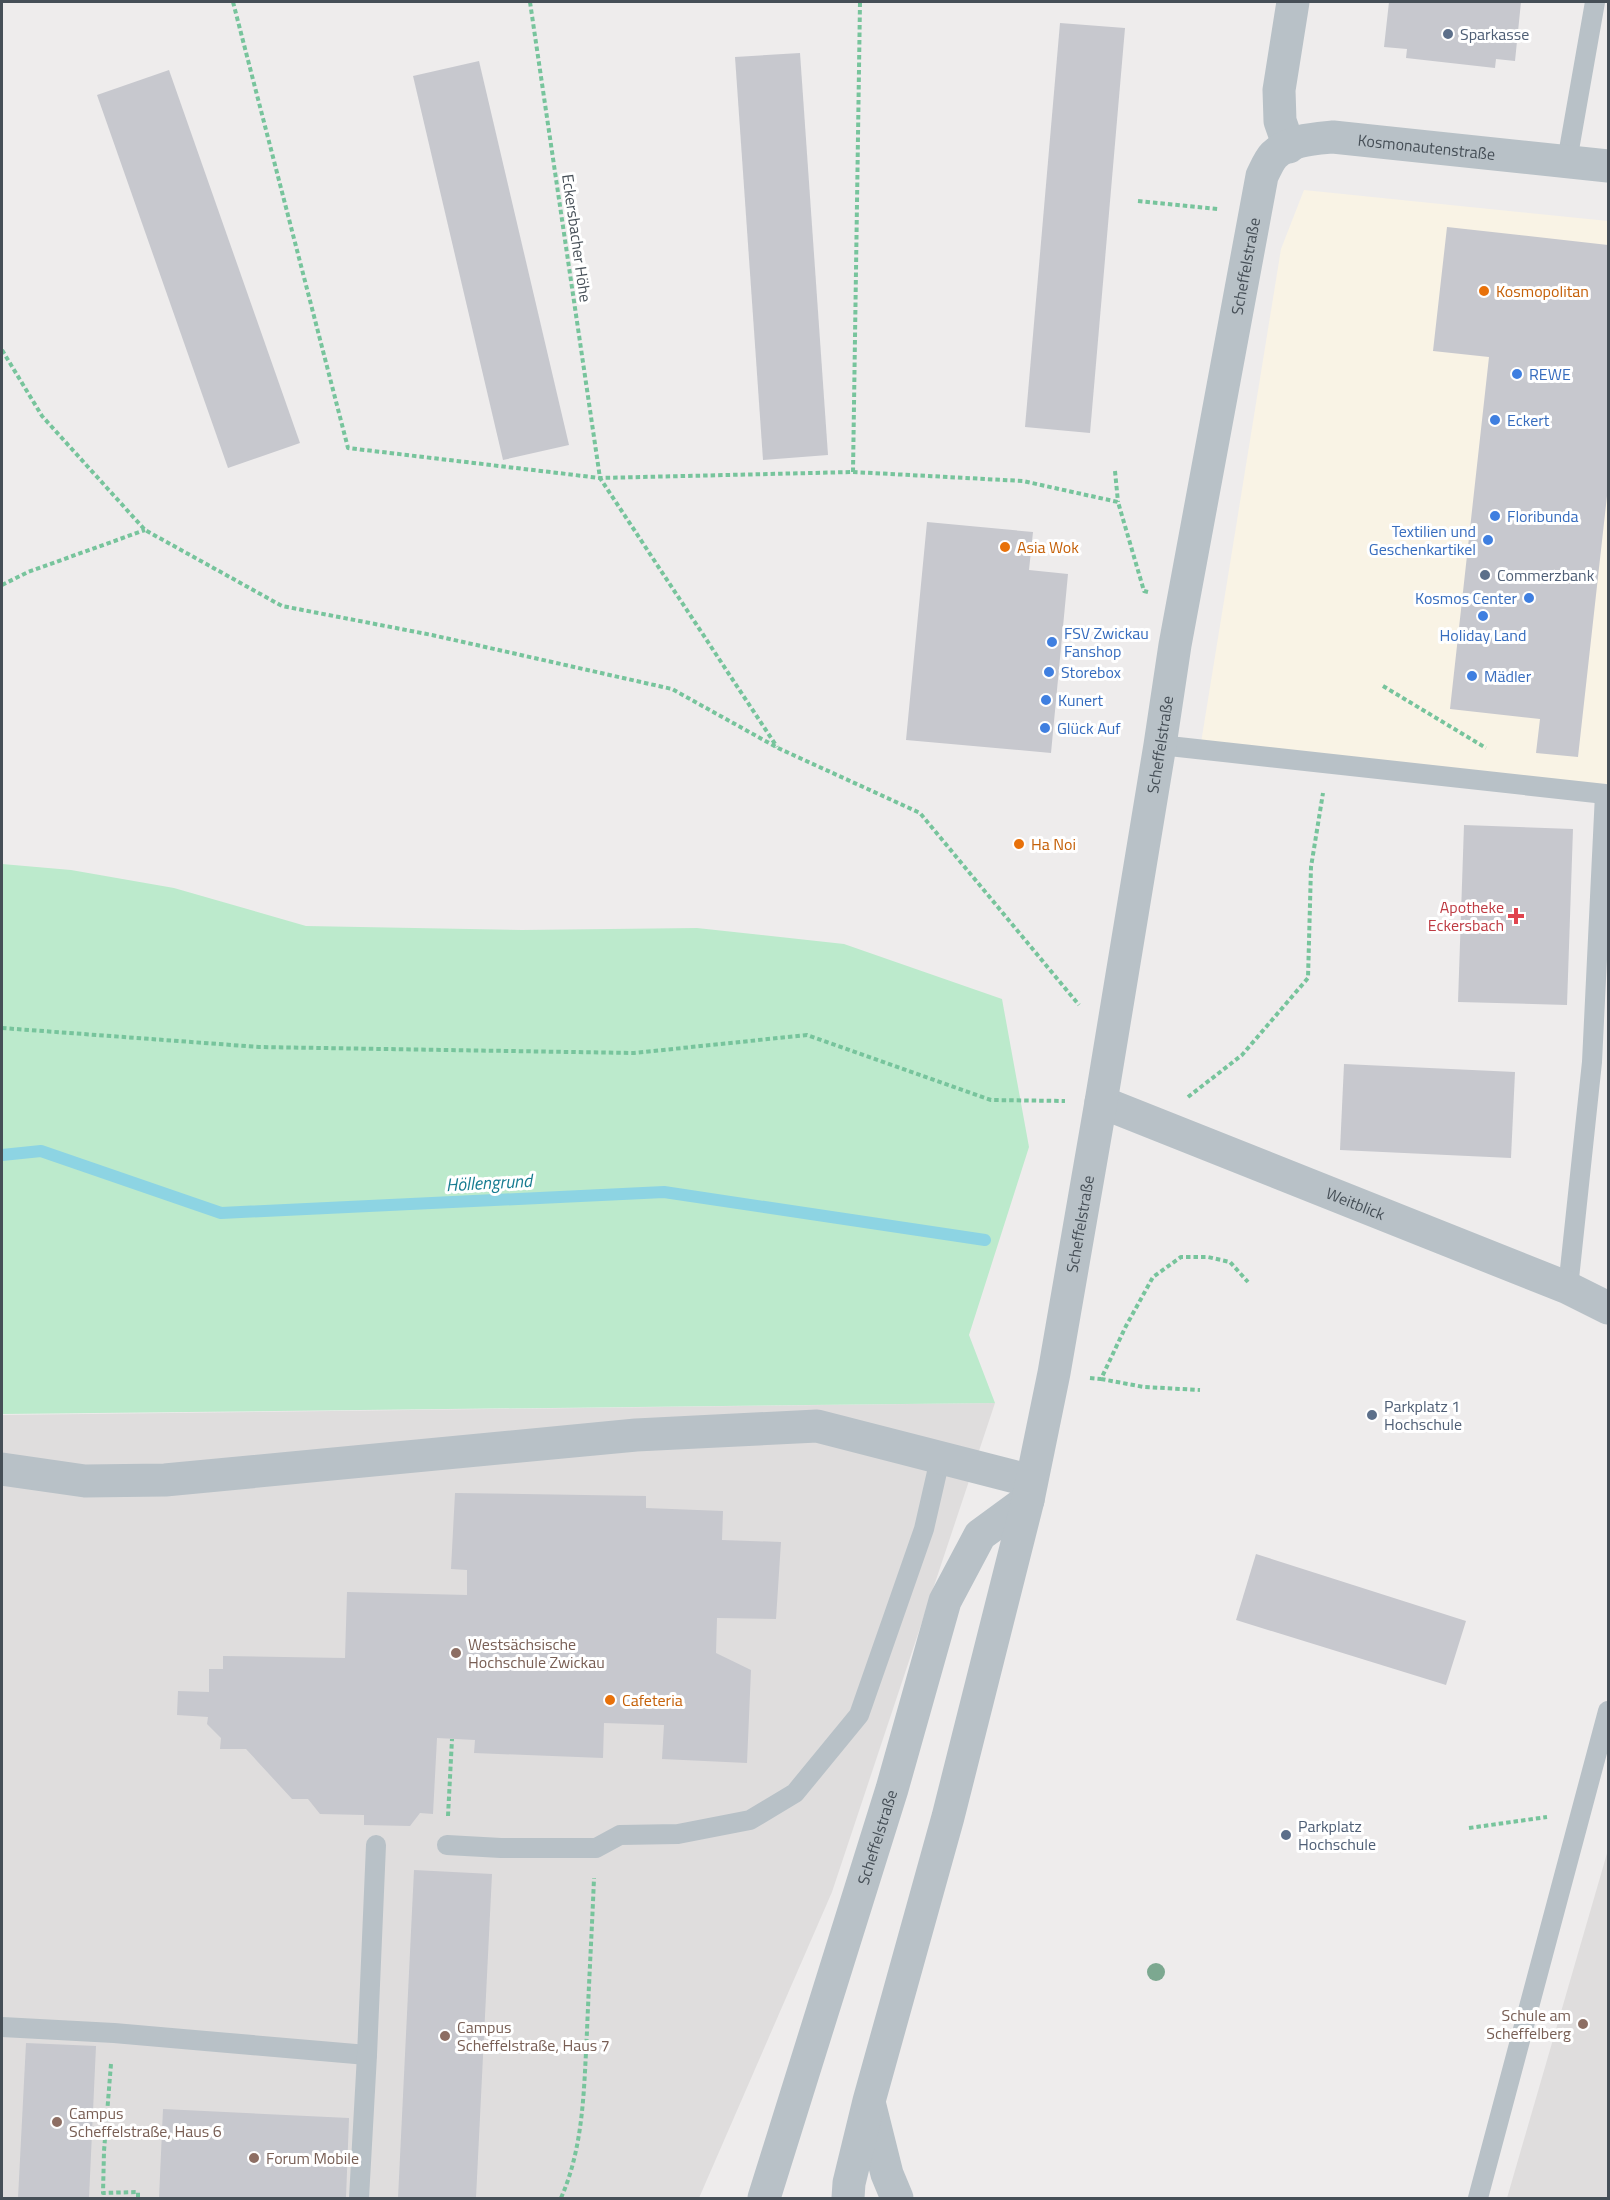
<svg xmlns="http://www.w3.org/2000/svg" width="1610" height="2200" viewBox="0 0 1610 2200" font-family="'Titillium Web',sans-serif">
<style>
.commercial{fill:#f9f3e5}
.education{fill:#dfdddd}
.green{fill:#bceacc}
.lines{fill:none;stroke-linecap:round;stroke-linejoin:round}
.stream{stroke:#8dd4e3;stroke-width:12}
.building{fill:#c7c8ce}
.path{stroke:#77c49c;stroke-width:4;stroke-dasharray:4.5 3;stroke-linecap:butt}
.service{stroke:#b8c1c7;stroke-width:20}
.minor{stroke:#b8c1c7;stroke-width:33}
.tree{fill:#7ca890}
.service-dot{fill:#5c6f8a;stroke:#fff;stroke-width:2}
.food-dot{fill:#e8710a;stroke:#fff;stroke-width:2}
.shop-dot{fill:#3f7fe0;stroke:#fff;stroke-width:2}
.health-dot{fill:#e0444e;stroke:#fff;stroke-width:2}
.education-dot{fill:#8d6e63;stroke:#fff;stroke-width:2}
.labels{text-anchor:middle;stroke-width:6;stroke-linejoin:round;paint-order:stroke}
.service-label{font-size:16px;fill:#4e5e75;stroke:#fff;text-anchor:start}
.street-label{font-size:16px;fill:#464f57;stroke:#fff}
.food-label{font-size:16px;fill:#c56008;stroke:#fff;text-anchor:start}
.shop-label{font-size:16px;fill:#366cbe;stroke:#fff;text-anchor:start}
.health-label{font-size:16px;fill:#be3a42;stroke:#fff;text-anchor:end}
.education-label{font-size:16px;fill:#785e54;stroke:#fff;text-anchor:start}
.water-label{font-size:18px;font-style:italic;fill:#177c91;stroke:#fff}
</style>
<rect width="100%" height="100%" fill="#eeecec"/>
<path class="commercial" d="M1304 190 1608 221V795L1200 749 1281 249Z"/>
<g class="education">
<path d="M995 1403 832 1892 699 2198H2V1415Z"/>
<path d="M1608 1850V2198H1507Z"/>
</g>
<path class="green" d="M2 864 71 870 174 888 306 926 522 930 697 928 844 944 1002 999 1029 1147 969 1335 995 1403 2 1414Z"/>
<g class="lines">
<path class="stream" d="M2 1155 41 1151 221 1213 664 1192 985 1240"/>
</g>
<g class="building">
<path d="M1389 2H1521L1515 61 1496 59 1495 68 1406 58 1407 49 1384 47Z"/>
<path d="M1060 23 1125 28 1090 433 1025 427Z"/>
<path d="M800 53 828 455 763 460 735 57Z"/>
<path d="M479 61 569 445 503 460 413 76Z"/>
<path d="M169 70 300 443 228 468 97 95Z"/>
<path d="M1447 227 1608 245V487L1578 757 1536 753 1540 719 1450 709 1489 357 1433 351Z"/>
<path d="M927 522 1033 532 1029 570 1068 574 1051 753 906 740Z"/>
<path d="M1464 825 1573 829 1567 1005 1458 1002Z"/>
<path d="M1344 1064 1515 1072 1511 1158 1340 1150Z"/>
<path d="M455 1493 646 1496V1508L723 1511 722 1540 781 1542 776 1619 717 1618 716 1653 751 1670 747 1763 662 1759 664 1725 604 1723 603 1758 474 1753 475 1740 437 1738 433 1814 420 1813 410 1826 364 1825V1815L320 1814 308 1799H292L246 1749H220L221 1738 207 1724 208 1717 177 1715 178 1691 209 1692V1669H223V1656L345 1658 347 1592 467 1595V1570L451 1569Z"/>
<path d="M1256 1554 1466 1621 1446 1685 1236 1620Z"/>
<path d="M414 1870 492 1874 476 2198H398Z"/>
<path d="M26 2043 96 2046 89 2198H18Z"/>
<path d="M163 2109 349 2118 346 2198H159Z"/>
</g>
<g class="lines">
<g class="path">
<path d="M233 2 348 448 600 478 853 472 1023 481 1118 502 1144 591 1148 592"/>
<path d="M530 2 600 478 777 747"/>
<path d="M1138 201 1218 209"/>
<path d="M2 350 42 416 145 530 282 606 432 635 672 689 778 748 920 813 1079 1005"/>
<path d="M1115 471 1118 502"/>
<path d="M853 472 860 2"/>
<path d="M2 585 28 572 145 530"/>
<path d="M1383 686 1486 748"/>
<path d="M2 1028 259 1047 634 1053 807 1035 991 1100 1065 1101"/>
<path d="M1188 1097 1242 1055 1308 978 1311 867 1323 793"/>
<path d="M1090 1378 1101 1379 1126 1326 1153 1277 1181 1257H1208L1230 1262 1248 1282"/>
<path d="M1101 1379 1144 1387 1200 1390"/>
<path d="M448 1816 452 1739"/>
<path d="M1469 1828 1547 1817"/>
<path d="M111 2064 104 2151 103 2193 138 2192V2198"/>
<path d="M561 2198C584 2146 584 2087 587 2031 589 1980 592 1929 594 1878"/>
</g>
<g class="service">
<path d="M1567 161 1595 2"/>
<path d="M1160 745 1605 794 1592 1062 1568 1288"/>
<path d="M447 1845 501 1848H596L620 1835 678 1834 750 1820 795 1793 859 1715 924 1529 940 1459"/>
<path d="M2 2027 114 2033 367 2055"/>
<path d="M359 2198 367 2055 376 1845"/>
<path d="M1478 2198 1608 1711"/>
</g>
<g class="minor">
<path d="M1289 147 1280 121 1279 90 1293 2"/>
<path id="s1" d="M1101 1102 1568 1288 1608 1308"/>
<path d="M2 1469 85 1481 165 1480 636 1435 817 1426 1031 1481"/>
<path d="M870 2106 887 2174 897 2198"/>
<path id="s2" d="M764 2198 892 1789 945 1601 980 1535 1028 1500"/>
<path id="s3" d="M848 2198 849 2183 869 2101 948 1817 1028 1500 1054 1373 1101 1102 1160 745 1175 645 1262 176C1265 170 1269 160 1274 155 1290 140 1312 139 1333 137L1608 166"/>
</g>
</g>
<circle class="tree" cx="1156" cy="1972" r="9"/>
<g class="service-dot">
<circle cx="1448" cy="34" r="6"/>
<circle cx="1485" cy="575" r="6"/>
<circle cx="1372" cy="1415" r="6"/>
<circle cx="1286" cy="1835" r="6"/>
</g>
<g class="food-dot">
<circle cx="1484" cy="291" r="6"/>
<circle cx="1005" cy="547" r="6"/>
<circle cx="1019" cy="844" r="6"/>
<circle cx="610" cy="1700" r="6"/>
</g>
<g class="shop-dot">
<circle cx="1517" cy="374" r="6"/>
<circle cx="1495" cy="420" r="6"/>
<circle cx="1495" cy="516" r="6"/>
<circle cx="1488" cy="540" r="6"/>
<circle cx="1529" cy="598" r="6"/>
<circle cx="1483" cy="616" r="6"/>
<circle cx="1052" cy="642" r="6"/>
<circle cx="1049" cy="672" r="6"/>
<circle cx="1472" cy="676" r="6"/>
<circle cx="1046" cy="700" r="6"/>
<circle cx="1045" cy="728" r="6"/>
</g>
<path class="health-dot" d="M1513 907h6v6h6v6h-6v6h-6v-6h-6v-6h6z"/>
<g class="education-dot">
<circle cx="456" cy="1653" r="6"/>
<circle cx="1583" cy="2024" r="6"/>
<circle cx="445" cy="2036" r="6"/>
<circle cx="57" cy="2122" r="6"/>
<circle cx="254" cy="2158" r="6"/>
</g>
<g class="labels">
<g class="service-label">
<text x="1460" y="40">Sparkasse</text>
<text x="1497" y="581">Commerzbank</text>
<text x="1384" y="1412">Parkplatz 1<tspan x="1384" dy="18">Hochschule</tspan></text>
<text x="1298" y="1832">Parkplatz<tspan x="1298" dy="18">Hochschule</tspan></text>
</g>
<g class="street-label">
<text dy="6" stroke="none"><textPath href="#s3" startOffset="2247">Kosmonautenstraße</textPath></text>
<text transform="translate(577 238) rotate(82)" y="6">Eckersbacher Höhe</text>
<text dy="6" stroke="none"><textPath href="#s3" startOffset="1974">Scheffelstraße</textPath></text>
<text dy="6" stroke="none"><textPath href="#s3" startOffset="1488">Scheffelstraße</textPath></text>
<text dy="6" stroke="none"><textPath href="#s1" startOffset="274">Weitblick</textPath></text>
<text dy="6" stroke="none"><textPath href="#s3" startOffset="1002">Scheffelstraße</textPath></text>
<text dy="6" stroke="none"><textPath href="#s2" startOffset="378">Scheffelstraße</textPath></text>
</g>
<g class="food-label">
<text x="1496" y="297">Kosmopolitan</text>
<text x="1017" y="553">Asia Wok</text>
<text x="1031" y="850">Ha Noi</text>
<text x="622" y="1706">Cafeteria</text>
</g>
<g class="shop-label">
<text x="1529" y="380">REWE</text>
<text x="1507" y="426">Eckert</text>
<text x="1507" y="522">Floribunda</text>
<text x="1476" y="537" text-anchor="end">Textilien und<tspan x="1476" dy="18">Geschenkartikel</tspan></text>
<text x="1517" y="604" text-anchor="end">Kosmos Center</text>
<text x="1064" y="639">FSV Zwickau<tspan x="1064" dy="18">Fanshop</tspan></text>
<text x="1483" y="641" text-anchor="middle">Holiday Land</text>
<text x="1061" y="678">Storebox</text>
<text x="1484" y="682">Mädler</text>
<text x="1058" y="706">Kunert</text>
<text x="1057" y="734">Glück Auf</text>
</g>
<g class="health-label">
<text x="1504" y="913">Apotheke<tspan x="1504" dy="18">Eckersbach</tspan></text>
</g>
<g class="education-label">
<text x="468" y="1650">Westsächsische<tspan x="468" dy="18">Hochschule Zwickau</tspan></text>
<text x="1571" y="2021" text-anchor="end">Schule am<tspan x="1571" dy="18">Scheffelberg</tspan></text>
<text x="457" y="2033">Campus<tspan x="457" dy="18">Scheffelstraße, Haus 7</tspan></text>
<text x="69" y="2119">Campus<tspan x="69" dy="18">Scheffelstraße, Haus 6</tspan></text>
<text x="266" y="2164">Forum Mobile</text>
</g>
<g class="water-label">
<text transform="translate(489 1183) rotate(-3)" y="6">Höllengrund</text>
</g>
</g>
<rect width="1610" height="2200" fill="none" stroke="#464f57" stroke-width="6"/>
</svg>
